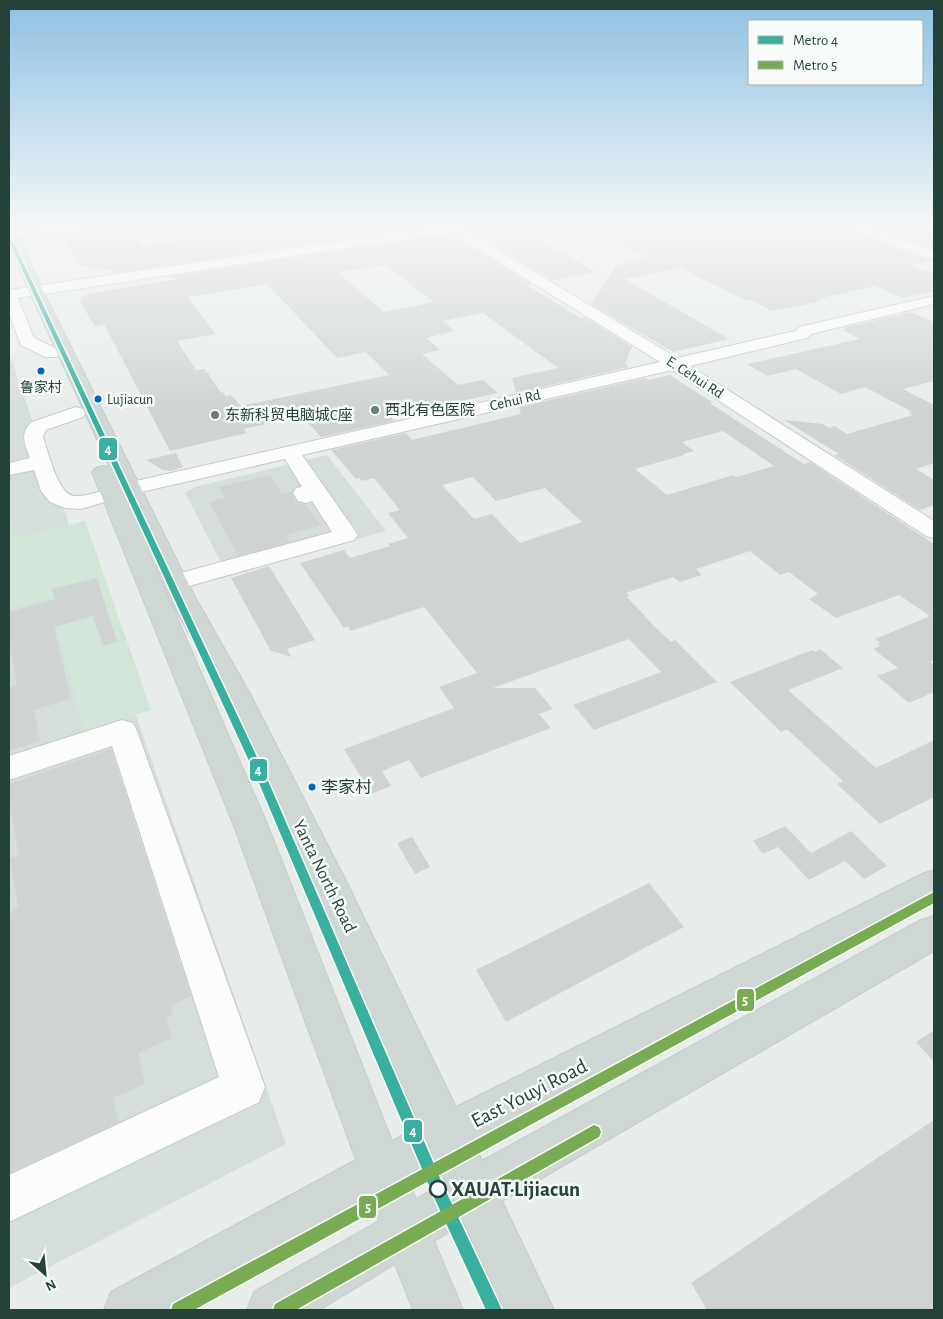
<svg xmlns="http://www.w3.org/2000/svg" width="943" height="1319" viewBox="0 0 943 1319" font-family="'Alegreya Sans','Noto Sans SC',sans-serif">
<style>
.built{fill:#d6dedb}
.green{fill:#d1e6d8}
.building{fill:#cfd4d2;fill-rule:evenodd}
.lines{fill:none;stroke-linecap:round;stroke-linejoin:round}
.minor-casing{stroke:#c5cac8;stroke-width:2}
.major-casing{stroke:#c3ccc9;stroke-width:2}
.minor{fill:#fcfcfc;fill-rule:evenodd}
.major{fill:#cfd7d5;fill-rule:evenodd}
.metro-1-casing{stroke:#f7fbf9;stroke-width:3}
.metro-2-casing{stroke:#f7fbf9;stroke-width:3}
.metro-1{fill:#39b09e;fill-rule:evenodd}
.metro-2{fill:#78ab52;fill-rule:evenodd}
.bus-dot{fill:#0065bd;stroke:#f7fbf9;stroke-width:2}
.poi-dot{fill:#697e78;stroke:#f7fbf9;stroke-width:2}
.stop-dot{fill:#f7fbf9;stroke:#24423a;stroke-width:2.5}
.labels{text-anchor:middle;stroke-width:5;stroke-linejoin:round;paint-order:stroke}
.far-bus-label{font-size:14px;fill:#24423a;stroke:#f7fbf9}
.far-street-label{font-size:15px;fill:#24423a;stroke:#f7fbf9}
.far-poi-label{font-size:15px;fill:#24423a;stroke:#f7fbf9;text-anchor:start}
.bus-label{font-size:17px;fill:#24423a;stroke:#f7fbf9;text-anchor:start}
.street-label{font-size:18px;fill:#24423a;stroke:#f7fbf9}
.near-street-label{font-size:21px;fill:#24423a;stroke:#f7fbf9}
.near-stop-label{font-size:21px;font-weight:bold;fill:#24423a;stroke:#f7fbf9;text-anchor:start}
.line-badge{stroke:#f7fbf9;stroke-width:2}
.badge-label{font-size:14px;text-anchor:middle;font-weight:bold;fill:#fff}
</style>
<rect width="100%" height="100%" fill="#e8edeb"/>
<g class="built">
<path d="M9 353 286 1144 9 1288Z"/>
<path d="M327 455 386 531 227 574 185 493 195 487Z"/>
</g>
<path class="green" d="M9 508 16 538 85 521 151 710 84 731 49 598 9 608Z"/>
<g class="building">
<path d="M178 227H324V235L381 227H425L121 272 81 266 63 237 128 228 143 246 189 239Z"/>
<path d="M469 227H553L554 235 535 238 596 272 552 280 468 229Z"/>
<path d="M635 227H849L852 232 931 261 911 265 934 274V291L903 298 875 286 817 299 820 300 816 301 818 302 772 311 751 300 747 301 681 268 625 279 729 339 673 352 591 304 617 265 650 258 600 232Z"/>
<path d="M873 227H934V249Z"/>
<path d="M451 234 531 284 527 285 582 319 583 316 632 347 625 364 629 367 516 393 512 378 558 368 483 313 442 321 455 331 426 338 440 350 422 354 458 385 483 380 498 393 391 417 394 421 321 437 302 416 244 429 247 433 170 451 104 324 95 326 80 302H82L80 297 87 296 86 294 178 279 166 277ZM386 265 400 276 434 302 384 312 337 272ZM267 284 337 358 366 352 389 375 241 406 231 395 226 396 223 392 221 393 205 369 196 370 177 341 215 334 188 297Z"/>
<path d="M910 312 934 322V381L903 389 934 405V463L916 469 934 480V505L920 510 834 455 839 454 784 420 823 424 829 428 834 426 847 434 913 415 908 413 912 412 865 387 841 394 796 369 767 376 747 364 860 339 843 330 846 329 844 328Z"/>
<path d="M670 375 712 402 711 404 804 464 810 462 934 544V660L930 662 934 665V692L909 703 877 676 898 668 873 649 880 646 878 644 881 643 875 639 930 616 899 595 836 618 809 599 818 594 789 572 780 575 750 551 696 569 702 575 680 582 673 577 626 593 630 596 627 597 654 626 671 642 675 640 717 682 594 730 573 705 661 672 629 639 493 688H535L553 709 539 714 551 728 421 778 409 760 382 771 391 786 371 794 344 749 454 708 439 687 477 673 424 607 350 631 348 627 344 628 300 563 344 550 350 558 390 546 388 544 408 538 388 513 400 510 374 478 362 481 359 478 356 479 331 450 406 433 412 440 521 414 519 407 645 378 648 380ZM723 431 774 466 736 477 733 475 667 495 635 469 684 455 683 454 694 451 682 442ZM473 477 496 501 545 488 582 522 520 543 492 514 474 519 442 485Z"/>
<path d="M176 453 183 467 171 471 163 470 146 460Z"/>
<path d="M270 475 282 494 292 491 296 502 306 505 321 525 286 535 290 542 238 556 209 502 225 498 218 487Z"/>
<path d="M269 566 315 640 287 649 292 657 271 651 231 578Z"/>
<path d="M97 578 117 642 103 646 93 616 54 627 71 699 34 710 40 741 9 751V688L17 685 9 640V612L55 599 52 589Z"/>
<path d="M820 649 843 668 788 690 876 768 934 740V797L880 824 837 784 843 781 787 729 781 732 730 682 812 650 815 652Z"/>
<path d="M111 749 191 996 171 1006 173 1014 166 1017 172 1038 138 1053 145 1084 113 1098 119 1122 9 1173V914L18 906 10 858 19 855 9 799V784Z"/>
<path d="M785 826 811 853 851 831 887 866 864 879 845 861 809 880 778 847 763 854 753 841Z"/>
<path d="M412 837 430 867 415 874 397 843Z"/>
<path d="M649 883 684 927 506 1022 476 970Z"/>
<path d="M934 1030V1062L916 1042Z"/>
<path d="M934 1120V1310H707L691 1283Z"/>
</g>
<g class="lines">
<g class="minor-casing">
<g id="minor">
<path d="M54 227H89L83 231 9 239V233Z"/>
<path d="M437 227H467L465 230 677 358 795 331 799 327 934 296V304L811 334 807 338 690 366 934 521V538L926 536 672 370 302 455 358 535 354 540 175 590 166 587 163 582 166 577 332 532 312 501 306 503 298 501 293 493 296 488 302 487 285 459 128 495 81 509 65 508 50 502 41 491 34 470 9 475V463L30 458C25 444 19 433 32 422L76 407 83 409 86 413 83 417 46 430 43 437C48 451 58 495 74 496 91 497 110 487 127 483L660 362 451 232 18 298 34 338 57 349 59 353 57 357H45L21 345 9 314V290Z"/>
<path d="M851 227H868L934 251V260L853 230Z"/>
<path d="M122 720 133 723 137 731 265 1087 259 1102 9 1222V1175L219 1077 112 746 9 780V756Z"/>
</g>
</g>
<g class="major-casing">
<path id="major" d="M9 227H14L15 229 43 291 195 597 250 694 346 881 456 1107 922 874 934 870V902L474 1144 482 1161 921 920 934 916V951L502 1201 554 1310H504L464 1223 434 1241 463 1310H413L395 1264 319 1310H247L254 1292 379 1221 371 1202 178 1310H104L111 1292 356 1160 234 826 92 472 96 468 103 466 110 467 29 291 9 244ZM143 540 169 597 222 694 315 892 420 1125 392 1141 268 826ZM438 1164 446 1182 416 1199 409 1181Z"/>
</g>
<use href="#minor" class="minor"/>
<use href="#major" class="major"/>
<g class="metro-1-casing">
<path id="metro-1" d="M9 236 11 237 266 776 443 1185 502 1310H486L433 1195 256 776 9 241Z"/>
</g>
<g class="metro-2-casing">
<g id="metro-2">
<path d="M934 892V903L194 1310H171L173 1304Z"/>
<path d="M594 1125 599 1127 601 1132 599 1137 296 1310H273L275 1304Z"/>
</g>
</g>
<use href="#metro-1" class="metro-1"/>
<use href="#metro-2" class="metro-2"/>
</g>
<linearGradient id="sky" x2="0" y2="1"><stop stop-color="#8fc1e3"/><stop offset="0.55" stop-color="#f5f7f6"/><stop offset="1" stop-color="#f5f7f6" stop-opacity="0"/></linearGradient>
<rect width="943" height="412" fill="url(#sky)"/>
<g class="bus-dot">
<circle cx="41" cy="371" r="4.5"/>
<circle cx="98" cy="399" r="4.5"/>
<circle cx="312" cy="787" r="4.5"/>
</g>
<g class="poi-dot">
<circle cx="375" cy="410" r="5"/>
<circle cx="215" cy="415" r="5"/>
</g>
<circle class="stop-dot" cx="438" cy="1189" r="8"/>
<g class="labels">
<g class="far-bus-label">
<text x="41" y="392">鲁家村</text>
<text x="107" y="404" text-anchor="start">Lujiacun</text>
</g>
<g class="far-street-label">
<text transform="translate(695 377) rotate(33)" y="5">E. Cehui Rd</text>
<text transform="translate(515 400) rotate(-13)" y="5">Cehui Rd</text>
</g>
<g class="far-poi-label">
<text x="385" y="415">西北有色医院</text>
<text x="225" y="420">东新科贸电脑城C座</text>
</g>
<g class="bus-label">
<text x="321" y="793">李家村</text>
</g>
<g class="street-label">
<text transform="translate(325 876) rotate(64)" y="6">Yanta North Road</text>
</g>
<g class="near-street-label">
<text transform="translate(529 1093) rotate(-27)" y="7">East Youyi Road</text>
</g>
<g class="near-stop-label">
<text x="451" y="1196">XAUAT·Lijiacun</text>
</g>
</g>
<g class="line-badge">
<rect x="98" y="437" width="20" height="24" rx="5" fill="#39b09e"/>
<rect x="249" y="758" width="19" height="24" rx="5" fill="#39b09e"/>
<rect x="736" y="988" width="19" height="24" rx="5" fill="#78ab52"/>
<rect x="403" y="1119" width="20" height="24" rx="5" fill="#39b09e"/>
<rect x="358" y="1195" width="19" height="24" rx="5" fill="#78ab52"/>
</g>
<g class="badge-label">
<text x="108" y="454">4</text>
<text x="258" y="775">4</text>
<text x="745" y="1005">5</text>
<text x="413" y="1136">4</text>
<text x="368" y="1212">5</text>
</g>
<rect width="943" height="1319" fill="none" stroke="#24423a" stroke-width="20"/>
<rect x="748" y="20" width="175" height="65" fill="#f7fbf9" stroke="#a3b1ad"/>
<rect x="758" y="36" width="25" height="8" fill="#39b09e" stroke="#a3b1ad"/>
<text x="793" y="45" font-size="15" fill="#24423a">Metro 4</text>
<rect x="758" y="61" width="25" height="8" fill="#78ab52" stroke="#a3b1ad"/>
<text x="793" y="70" font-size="15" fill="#24423a">Metro 5</text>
<g transform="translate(45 1274) rotate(153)" stroke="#f7fbf9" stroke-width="4" paint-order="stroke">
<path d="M0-4L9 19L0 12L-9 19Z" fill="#24423a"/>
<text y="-8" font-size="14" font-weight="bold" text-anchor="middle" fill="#24423a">N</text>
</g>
</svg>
